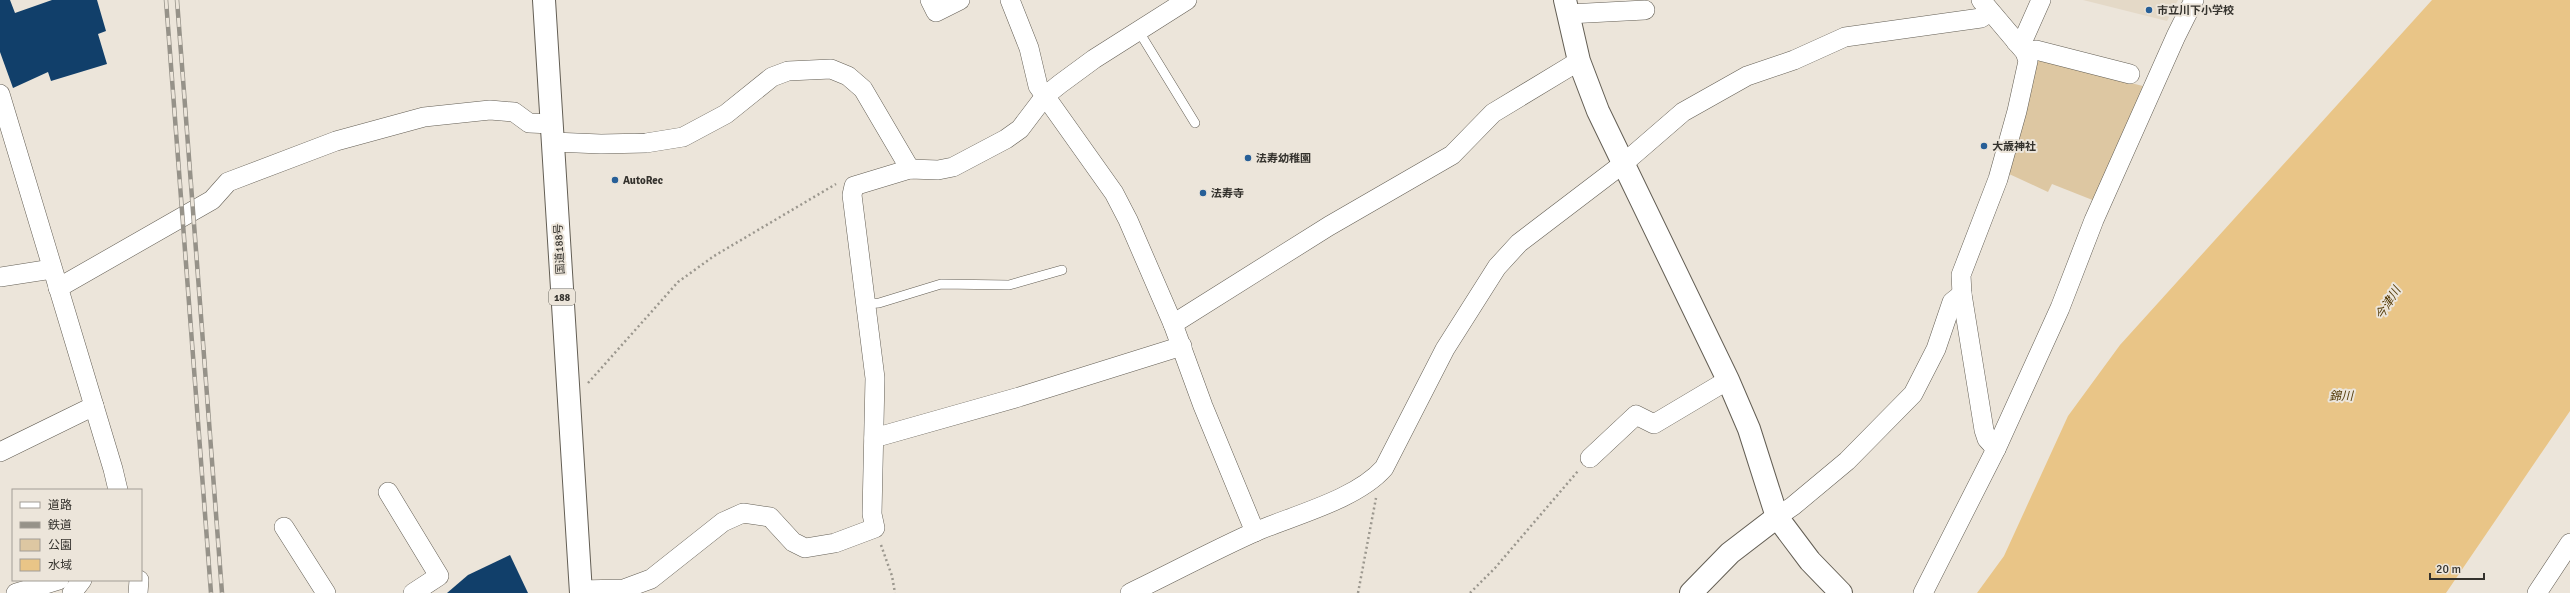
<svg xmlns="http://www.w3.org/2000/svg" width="2570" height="593" viewBox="0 0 2570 593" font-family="Signika,'Noto Sans JP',sans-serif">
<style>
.built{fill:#e4d9c7}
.green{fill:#ddc7a2}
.water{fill:#e9c587}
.building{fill:#113f6a}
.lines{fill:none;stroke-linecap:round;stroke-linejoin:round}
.lane-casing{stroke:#635e54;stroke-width:10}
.street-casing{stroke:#635e54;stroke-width:20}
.secondary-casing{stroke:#635e54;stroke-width:24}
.highway-casing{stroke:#635e54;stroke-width:24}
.path{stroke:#9b978e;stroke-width:2.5;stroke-dasharray:2 3;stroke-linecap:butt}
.lane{stroke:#fff;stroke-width:9}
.street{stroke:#fff;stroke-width:19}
.secondary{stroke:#fff;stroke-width:22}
.highway{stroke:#fff;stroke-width:22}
.rail-casing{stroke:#969289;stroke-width:4.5}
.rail{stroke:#ece5da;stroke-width:3;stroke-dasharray:9;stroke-linecap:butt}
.poi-dot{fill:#275f97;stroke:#ece5da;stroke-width:1.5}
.labels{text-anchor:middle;stroke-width:4;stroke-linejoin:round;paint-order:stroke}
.shield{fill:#ece5da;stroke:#6b6861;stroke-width:1}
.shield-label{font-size:10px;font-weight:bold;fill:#34322d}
.poi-label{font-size:11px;font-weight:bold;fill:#34322d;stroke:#ece5da;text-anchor:start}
.street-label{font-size:11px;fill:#34322d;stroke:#ece5da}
.water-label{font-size:12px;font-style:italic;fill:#553d0b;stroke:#ece5da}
</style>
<rect width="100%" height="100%" fill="#ece5da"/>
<path class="built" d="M2083 0H2178L2167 21Z"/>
<path class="green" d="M2037 60 2143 86 2095 201 2052 184 2048 192 2007 173Z"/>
<path class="water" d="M2432 0H2570V411L2446 593H1977L2004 556 2068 416 2120 345Z"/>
<g class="building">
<path d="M0 0H10L15 13 52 0H97L106 31 98 34 107 64 51 81 48 72 13 88 0 52Z"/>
<path d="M510 555 528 593H447L468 575Z"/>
</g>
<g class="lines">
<g class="lane-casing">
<g id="lane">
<path d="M1138 30 1195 123"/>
<path d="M865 304 879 303 941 284 1009 285 1062 270"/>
</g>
</g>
<g class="street-casing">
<g id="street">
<path d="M930 0 936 12 960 0"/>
<path d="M1010 0 1029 48 1038 86 1114 193 1128 220 1173 324 1203 406 1255 532"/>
<path d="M1981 0 2025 52 2028 61 2017 111 1998 179 1961 275 1962 294 1984 430 1987 439 1996 449"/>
<path d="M1568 14 1645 10"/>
<path d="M2016 42 2025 36 2041 0"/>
<path d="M2025 52 2036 50 2130 74"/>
<path d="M0 94 113 469 118 490"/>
<path d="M553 142 601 144 646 143 683 137 726 114 772 77 788 71 831 69 848 76 863 89 910 169"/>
<path d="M0 277 52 269"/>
<path d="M58 288 212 200 228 182 336 141 424 117 490 110 514 112 529 123 552 124"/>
<path d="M1173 324 1329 226 1452 155 1493 113 1579 61"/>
<path d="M874 438 1019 397 1182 346"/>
<path d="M0 452 94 406"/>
<path d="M1590 458 1636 415 1654 424 1728 380"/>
<path d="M388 492 439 576 413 593"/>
<path d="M1777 517 1793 506 1847 461 1913 394 1936 349 1952 302 1962 294"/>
<path d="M284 527 326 593"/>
<path d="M580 590 624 589 651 579 723 522 743 513 770 517 793 542 805 548 835 543 875 528 872 514 875 378 852 195 854 186 910 169 938 170 953 167 1006 139 1020 129 1045 96 1060 84 1094 59 1187 0"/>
<path d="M16 593 59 580"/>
<path d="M72 593 82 580"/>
<path d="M138 593 139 580"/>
<path d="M1130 593C1172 573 1214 550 1257 531 1295 515 1357 499 1384 468L1445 349 1497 267 1519 243 1624 163 1683 112 1747 76 1794 60 1845 37 1981 18 1990 12"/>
<path d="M1923 593 1996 449 2060 308 2094 220 2176 36 2194 0"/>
<path d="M2537 593 2570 543"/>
</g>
</g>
<g class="secondary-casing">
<g id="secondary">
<path d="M1565 0 1579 61 1598 111 1728 380 1749 429 1777 517 1810 561 1841 593"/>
<path d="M1691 593 1730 553 1777 517"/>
</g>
</g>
<g class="highway-casing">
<path id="highway" d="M544 0 581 593"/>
</g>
<g class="path">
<path d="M588 383 678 282 714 256 836 184"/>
<path d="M881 545 892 576 895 593"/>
<path d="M1358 593 1376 498"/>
<path d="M1470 593 1495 568 1578 471"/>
</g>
<use href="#lane" class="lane"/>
<use href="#street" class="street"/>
<use href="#secondary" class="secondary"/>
<use href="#highway" class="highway"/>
<g class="rail-casing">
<g id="rail">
<path d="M166 0 211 593"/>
<path d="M177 0 222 593"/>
</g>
</g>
<use href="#rail" class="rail"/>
</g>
<g class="poi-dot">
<circle cx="2149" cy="10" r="4"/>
<circle cx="1984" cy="146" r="4"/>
<circle cx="1248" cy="158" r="4"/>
<circle cx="615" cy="180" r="4"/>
<circle cx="1203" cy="193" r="4"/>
</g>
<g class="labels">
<rect class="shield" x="549" y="289" width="26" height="16" rx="3"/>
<g class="shield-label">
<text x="562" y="301">188</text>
</g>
<g class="poi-label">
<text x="2157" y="14">市立川下小学校</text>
<text x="1992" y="150">大歳神社</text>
<text x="1256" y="162">法寿幼稚園</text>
<text x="623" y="184">AutoRec</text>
<text x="1211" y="197">法寿寺</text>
</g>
<g class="street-label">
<text transform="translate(559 249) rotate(-93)" y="4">国道188号</text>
</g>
<g class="water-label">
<text transform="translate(2388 303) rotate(-58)" y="4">今津川</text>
<text x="2341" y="400">錦川</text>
</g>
</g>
<rect x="12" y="489" width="130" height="92" fill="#ece5da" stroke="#a29d95"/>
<rect x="20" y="502" width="20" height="6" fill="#ffffff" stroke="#a29d95"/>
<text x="48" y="509" font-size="12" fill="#34322d">道路</text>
<rect x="20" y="522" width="20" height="6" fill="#969289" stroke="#a29d95"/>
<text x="48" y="529" font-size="12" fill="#34322d">鉄道</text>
<rect x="20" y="539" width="20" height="12" fill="#ddc7a2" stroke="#a29d95"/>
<text x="48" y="549" font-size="12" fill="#34322d">公園</text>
<rect x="20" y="559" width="20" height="12" fill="#e9c587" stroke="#a29d95"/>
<text x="48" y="569" font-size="12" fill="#34322d">水域</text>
<path d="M2430 573v6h54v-6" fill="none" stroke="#34322d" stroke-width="2"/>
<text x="2436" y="573" font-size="12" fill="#34322d" stroke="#ece5da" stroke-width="3" paint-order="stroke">20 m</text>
</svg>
